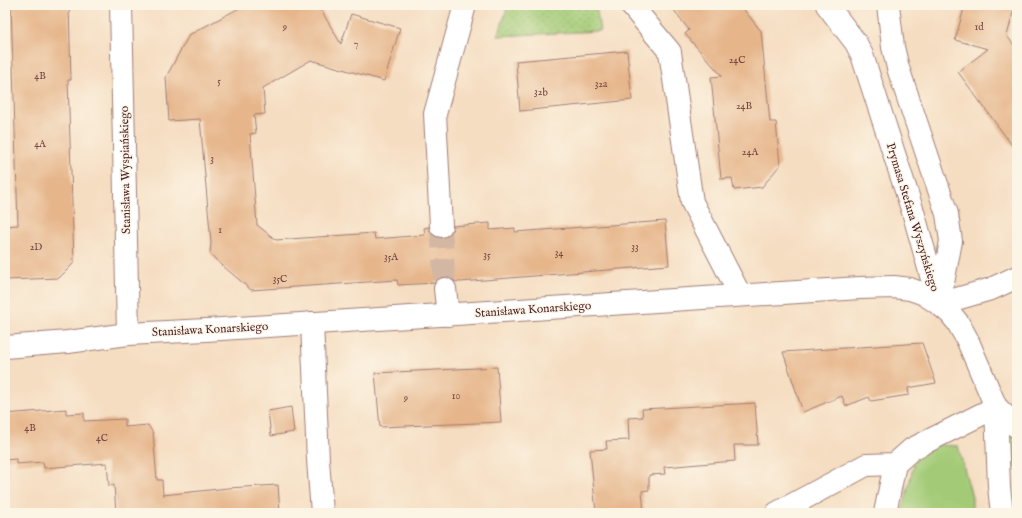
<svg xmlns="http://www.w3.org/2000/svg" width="1022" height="518" viewBox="0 0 1022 518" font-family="'IM FELL English',serif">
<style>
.grass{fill:#a3cb77;stroke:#767551}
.park{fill:url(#park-dots);stroke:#767551}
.building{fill:#e6b58a}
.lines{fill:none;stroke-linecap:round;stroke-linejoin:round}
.minor-tunnel{stroke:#d3b7a3;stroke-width:22;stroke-dasharray:22 11;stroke-linecap:butt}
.minor-casing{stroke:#a07e76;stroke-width:24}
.minor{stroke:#fff;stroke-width:22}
.labels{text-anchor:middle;stroke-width:3;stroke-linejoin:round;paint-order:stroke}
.number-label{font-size:10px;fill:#714443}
.street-label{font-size:12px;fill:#4a1f2b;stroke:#fcf5e5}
</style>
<defs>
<pattern id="park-dots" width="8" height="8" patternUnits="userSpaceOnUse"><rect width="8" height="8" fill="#a3cb77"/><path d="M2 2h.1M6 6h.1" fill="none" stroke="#8eae67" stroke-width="1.8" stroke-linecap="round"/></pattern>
</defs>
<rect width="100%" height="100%" fill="#fcf5e5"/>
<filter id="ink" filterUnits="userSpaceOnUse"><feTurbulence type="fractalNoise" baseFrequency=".025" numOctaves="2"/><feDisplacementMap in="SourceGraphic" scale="8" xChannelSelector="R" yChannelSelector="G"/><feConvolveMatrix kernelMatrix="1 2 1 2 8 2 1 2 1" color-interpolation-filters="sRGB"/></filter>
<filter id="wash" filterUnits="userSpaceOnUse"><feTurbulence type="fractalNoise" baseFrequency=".012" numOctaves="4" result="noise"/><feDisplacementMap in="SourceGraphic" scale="16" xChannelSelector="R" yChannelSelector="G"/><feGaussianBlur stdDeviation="0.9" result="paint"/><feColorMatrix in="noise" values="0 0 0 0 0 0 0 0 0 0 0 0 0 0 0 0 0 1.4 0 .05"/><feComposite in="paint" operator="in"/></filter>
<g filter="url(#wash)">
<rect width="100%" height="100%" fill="#f5ddc1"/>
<g class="grass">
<path d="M1003 425 1017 435V466L1014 468 1002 436Z"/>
<path d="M939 445 958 446 972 497V513H902L914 463 924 449Z"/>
</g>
<path class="park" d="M508 5H596L600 31 498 36Z"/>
<g id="blocks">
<g class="building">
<path d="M11 5H69L71 80H68L74 263 59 278 5 280V226L18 225Z"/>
<path d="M245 5H318L341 44 351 14 400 28 384 81 311 60 263 88 265 114 254 115 256 133 250 134 257 225 276 240 374 233 375 239 425 235 424 228 429 227 431 233 435 237 441 238 448 236 452 231 453 226 490 223V230L515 228V232L665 221 669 265 460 282 454 281 450 277H444L438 279 435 283 398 285 397 280 251 290 215 259 210 253 211 243 200 119 169 121 166 77 189 35Z"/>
<path d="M670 5H740L761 31 770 122H776L780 165 762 187 734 190 732 178 721 179 711 77 722 76 685 34 689 30Z"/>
<path d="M965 5H1015L1007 36 1017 49V152L958 72 988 49 955 40Z"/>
<path d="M627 51 632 100 520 111 516 61Z"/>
<path d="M922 343 936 383 908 388 909 395 871 401 869 397 846 406 842 396 803 412 783 352Z"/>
<path d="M497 367 501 422 380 427 375 373Z"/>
<path d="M755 403 758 445H734L735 461 664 467 665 474 649 475V490L642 491 644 513H596L590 450 607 449 606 441 629 440 628 418 643 417 642 409Z"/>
<path d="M291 407 294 432 271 436 268 411Z"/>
<path d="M66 409V414L84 413V421L125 419V427L148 425 153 433 157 480H162L163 495 228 488 278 485 280 513H116L114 485 109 486 107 463 44 468 43 462 16 464V459L5 460V414Z"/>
</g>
</g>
</g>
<g filter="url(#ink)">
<use href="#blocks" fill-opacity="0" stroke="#a07e76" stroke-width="1"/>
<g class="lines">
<path class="minor-tunnel" d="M441 226 445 289"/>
<g class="minor-casing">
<g id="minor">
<path d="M121 5 128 334"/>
<path d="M631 5 670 52 692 202 740 295"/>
<path d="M827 5 856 43 862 55 914 215 939 304"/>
<path d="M888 5 893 47 898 68 947 214 951 241 940 299"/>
<path d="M441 226 435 114 465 5"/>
<path d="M445 289 448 315"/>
<path d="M939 304 991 289 1017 277"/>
<path d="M312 323 318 460 322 513"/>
<path d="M5 347 68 342 128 334 206 330 860 288 894 287 910 289 924 294 939 304 950 313 958 323 967 339 996 407 999 487 1002 513"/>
<path d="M996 407 1017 427"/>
<path d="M777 513 866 465 895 464 912 449 996 407"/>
<path d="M885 513 895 464"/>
</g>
</g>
<use href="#minor" class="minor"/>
</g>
</g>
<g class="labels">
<g class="number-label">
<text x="285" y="30">9</text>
<text x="979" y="30">1d</text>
<text x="356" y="47">7</text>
<text x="737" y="63">24C</text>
<text x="40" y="79">4B</text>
<text x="219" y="84">5</text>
<text x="601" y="87">32a</text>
<text x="541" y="95">32b</text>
<text x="744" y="109">24B</text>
<text x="40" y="147">4A</text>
<text x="750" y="155">24A</text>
<text x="212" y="162">3</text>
<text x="220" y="233">1</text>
<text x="36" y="250">2D</text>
<text x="635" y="250">33</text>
<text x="559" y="256">34</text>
<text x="487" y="258">35</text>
<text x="391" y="260">35A</text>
<text x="280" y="282">35C</text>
<text x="456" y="399">10</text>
<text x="406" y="401">9</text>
<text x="30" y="431">4B</text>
<text x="102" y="441">4C</text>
</g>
<g class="street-label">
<text transform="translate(125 170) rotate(-91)" y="4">Stanisława Wyspiańskiego</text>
<text transform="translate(913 217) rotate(73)" y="4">Prymasa Stefana Wyszyńskiego</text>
<text transform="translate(533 309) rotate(-4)" y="4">Stanisława Konarskiego</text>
<text transform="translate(210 329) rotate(-3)" y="4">Stanisława Konarskiego</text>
</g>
</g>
<rect width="1022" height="518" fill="none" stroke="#fcf5e5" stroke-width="20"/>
</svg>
